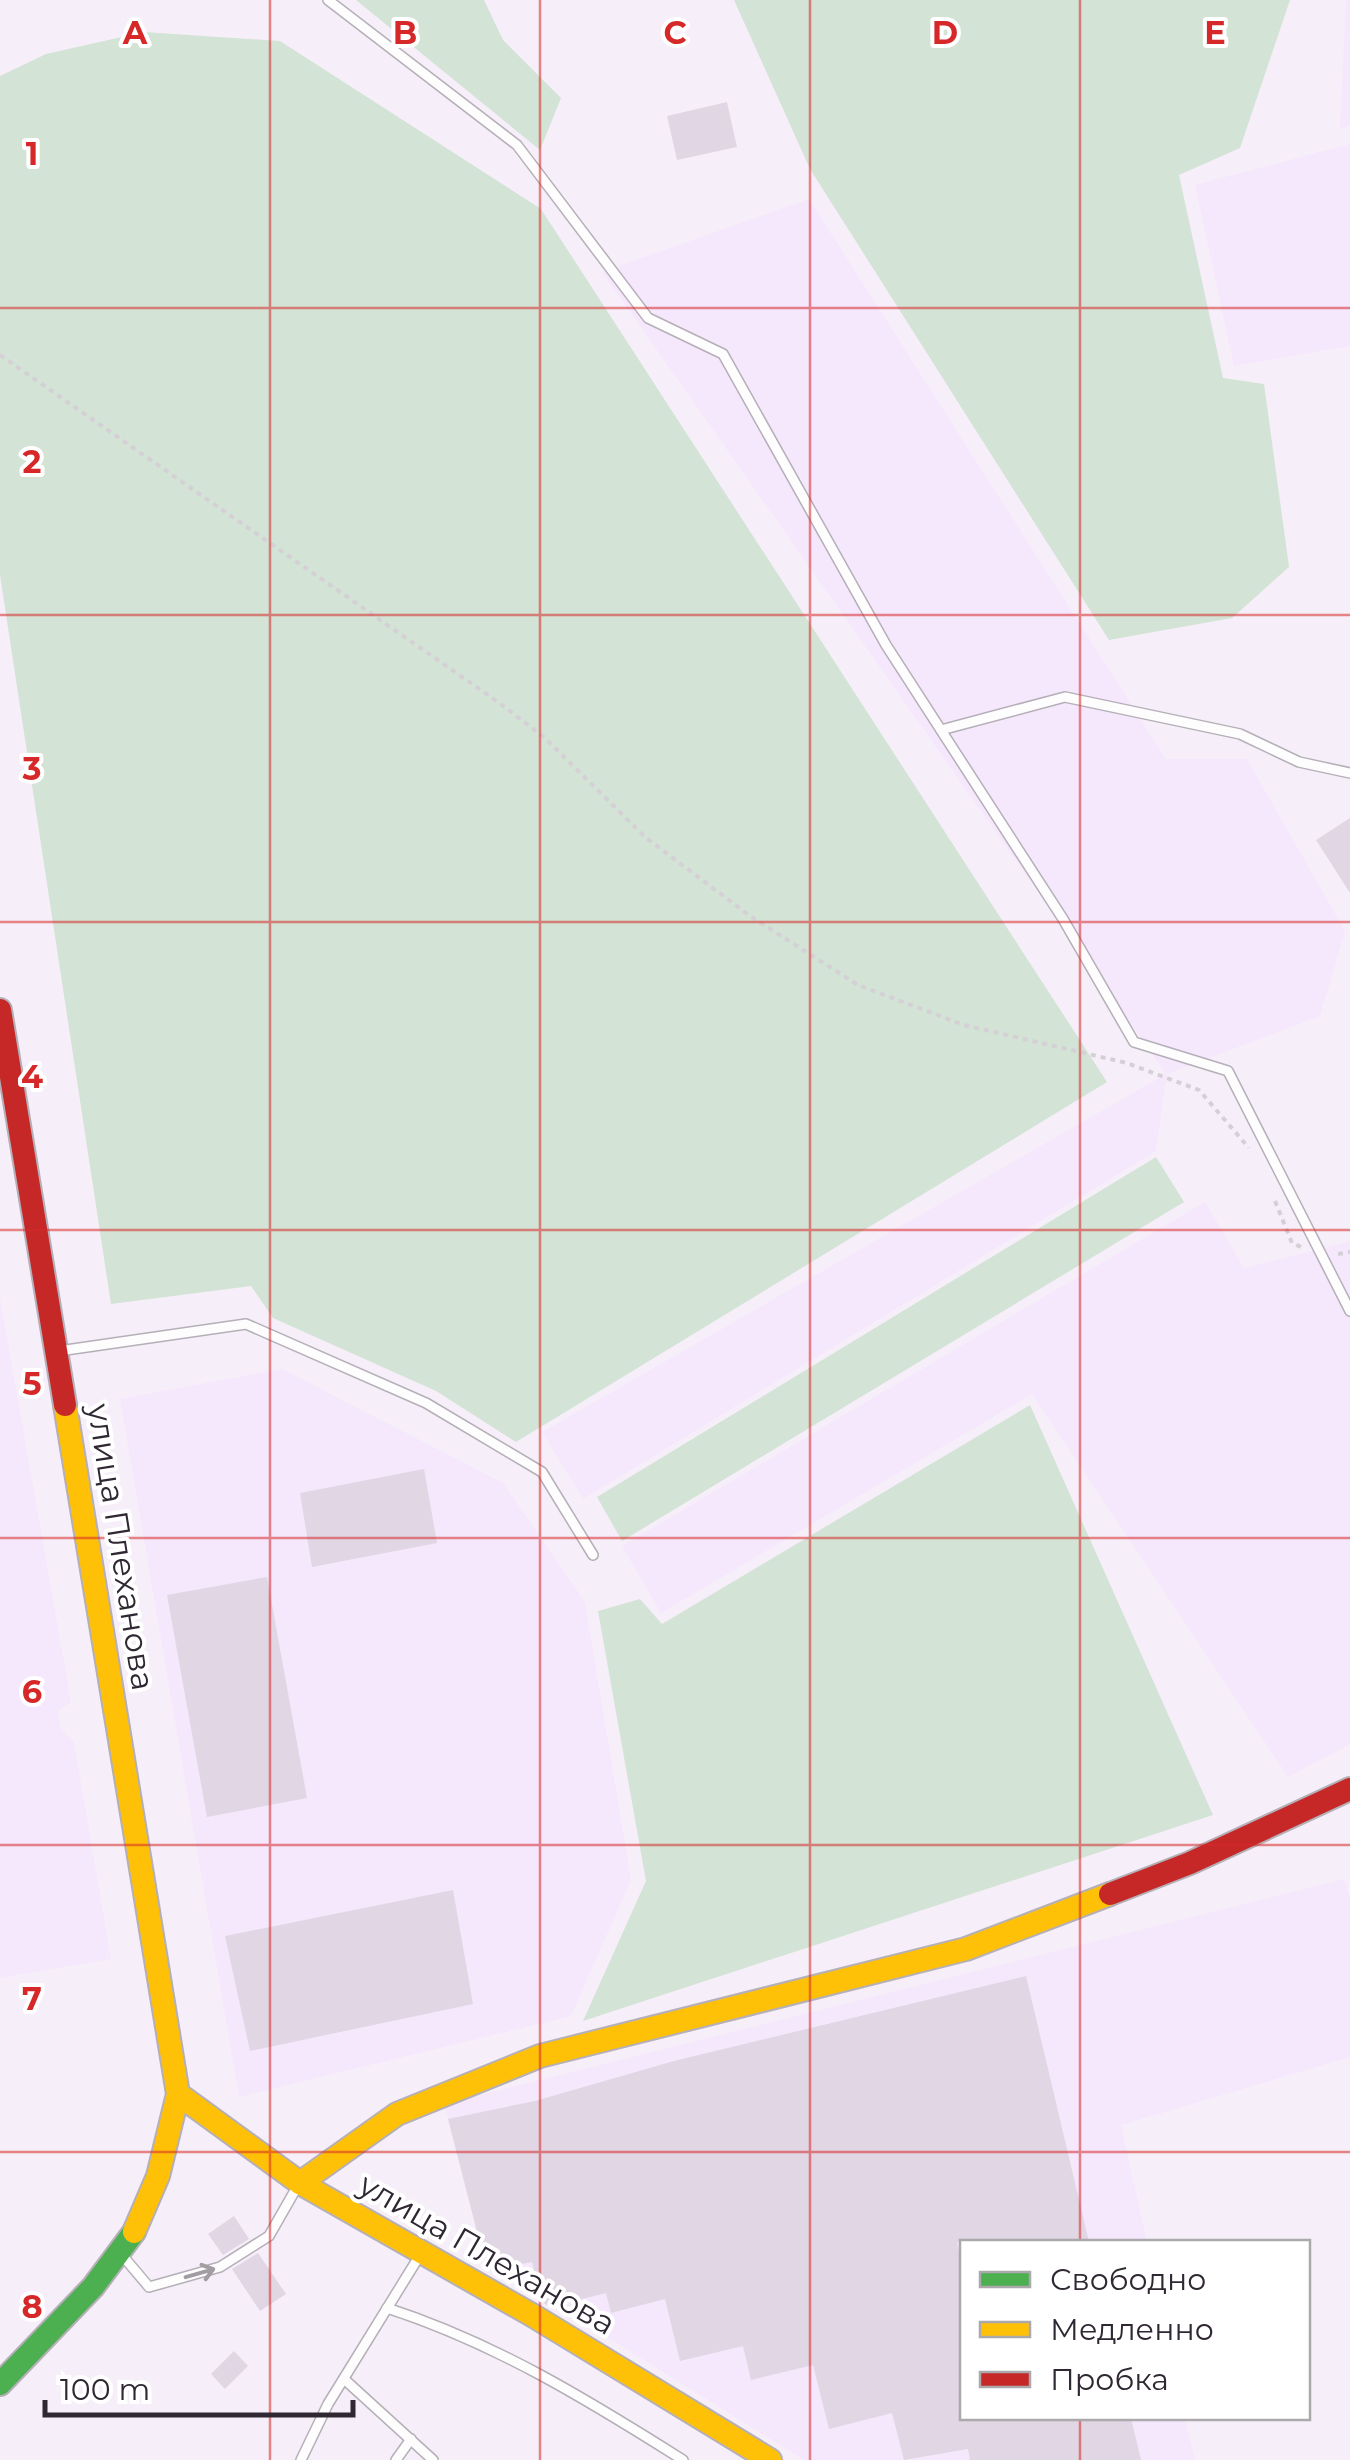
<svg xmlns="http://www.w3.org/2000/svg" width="1350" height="2460" viewBox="0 0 1350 2460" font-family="Montserrat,sans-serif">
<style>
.built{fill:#f5e7fc}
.green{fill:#d3e3d5}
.building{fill:#e1d6e4}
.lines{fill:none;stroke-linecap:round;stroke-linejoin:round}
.lane-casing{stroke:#b5afb8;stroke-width:12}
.fast-casing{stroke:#b5afb8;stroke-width:26}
.slow-casing{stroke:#b5afb8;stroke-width:26}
.jam-casing{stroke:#b5afb8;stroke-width:26}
.path{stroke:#d4d0d6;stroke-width:4;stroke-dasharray:5 5;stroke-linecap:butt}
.lane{stroke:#fefdfe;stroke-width:9}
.fast{stroke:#4caf50;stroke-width:22}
.slow{stroke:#ffc107;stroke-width:22}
.jam{stroke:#c62828;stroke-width:22}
.oneway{stroke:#a19da2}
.grid{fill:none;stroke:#d62828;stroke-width:2.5;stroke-opacity:0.55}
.labels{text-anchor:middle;stroke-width:8;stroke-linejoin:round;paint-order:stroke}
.street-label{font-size:32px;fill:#2f2732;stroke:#fff}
.grid-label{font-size:32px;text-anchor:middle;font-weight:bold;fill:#d62828;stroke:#fff;stroke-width:8;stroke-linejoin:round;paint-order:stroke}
</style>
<rect width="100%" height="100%" fill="#f6eff9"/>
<g class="built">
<path d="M1346 0H1350V126L1340 129Z"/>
<path d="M1350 144V346L1234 366 1195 185Z"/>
<path d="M809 199 1166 759H1247L1345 931 1320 1016 1167 1074 1156 1151 583 1499 542 1432 1166 1074 602 272Z"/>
<path d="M1205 1202 1244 1268 1350 1241V1744L1288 1777 1032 1394 661 1613 622 1546Z"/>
<path d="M0 1298 71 1702 58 1711 61 1729 74 1742 111 1959 0 1978Z"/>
<path d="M282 1369 503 1483 585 1602 631 1880 571 2016 239 2097 120 1399Z"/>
<path d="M1344 1879 1350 1897V2057L1121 2125 1147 2242H962V2418H1185L1195 2460H804L488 2263 444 2104Z"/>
</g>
<g class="green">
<path d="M356 0H484L503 40 561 98 540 150Z"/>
<path d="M734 0H1290L1240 148 1179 175 1223 378 1264 384 1289 567 1232 618 1109 640 810 169Z"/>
<path d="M144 32 280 41 541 209 1107 1082 516 1442 436 1391 273 1318 251 1286 111 1304 0 575V76L46 54Z"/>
<path d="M1156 1157 1184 1202 622 1541 597 1497Z"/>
<path d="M1030 1405 1213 1815 583 2021 646 1881 598 1611 640 1599 662 1624Z"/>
</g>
<g class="building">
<path d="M727 102 737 147 677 160 667 116Z"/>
<path d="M1350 818V893L1316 840Z"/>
<path d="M424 1469 437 1543 312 1567 300 1493Z"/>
<path d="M267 1577 307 1798 207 1817 167 1595Z"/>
<path d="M453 1890 473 2004 250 2051 225 1936Z"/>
<path d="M1026 1976 1089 2242H957L962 2265V2418H1131L1141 2460H970L968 2449 904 2460 892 2413 829 2429 813 2365 751 2380 743 2346 680 2361 665 2299 611 2313 606 2293 550 2307 542 2302 532 2262 487 2271 448 2119 535 2101 674 2061Z"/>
<path d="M234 2216 249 2239 223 2255 208 2234Z"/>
<path d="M258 2253 286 2294 260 2311 232 2269Z"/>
<path d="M234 2351 248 2366 225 2389 211 2374Z"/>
</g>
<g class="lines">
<g class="lane-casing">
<g id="lane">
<path d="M328 0 517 145 648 318 723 354 886 645 1063 919 1134 1042 1228 1071 1350 1311"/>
<path d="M941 730 1065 697 1240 734 1299 762 1350 773"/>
<path d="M59 1351 246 1324 426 1403 542 1472 593 1555"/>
<path d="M122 2255 149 2287 220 2267 269 2236 297 2187"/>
<path d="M387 2308C495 2343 588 2400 683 2460"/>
<path d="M344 2379 433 2460"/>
<path d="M301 2460 328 2404 420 2255"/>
<path d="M396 2460 411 2439"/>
</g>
</g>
<g class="fast-casing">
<path id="fast" d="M0 2384 93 2287 134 2232"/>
</g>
<g class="slow-casing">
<g id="slow">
<path d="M65 1405 178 2094 158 2176 134 2232"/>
<path d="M178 2094 300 2183 532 2315 770 2460"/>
<path d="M300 2183 397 2114 540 2056 966 1949 1110 1894"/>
</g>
</g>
<g class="jam-casing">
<g id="jam">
<path d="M0 1010 65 1405"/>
<path d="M1110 1894 1190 1863 1350 1789"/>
</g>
</g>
<g class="path">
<path d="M0 355 498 702 545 738 645 837 750 916 858 985 964 1025 1127 1063 1199 1090 1249 1148"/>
<path d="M1275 1201 1292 1243 1301 1247"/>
<path d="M1338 1254 1350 1252"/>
</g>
<use href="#lane" class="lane"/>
<use href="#fast" class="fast"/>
<use href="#slow" class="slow"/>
<use href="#jam" class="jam"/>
</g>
<defs><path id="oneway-shaft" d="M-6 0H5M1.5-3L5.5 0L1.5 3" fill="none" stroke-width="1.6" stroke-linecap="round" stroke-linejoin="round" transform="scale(2.5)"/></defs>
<use class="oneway" href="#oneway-shaft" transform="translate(200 2273) rotate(-16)"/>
<path class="grid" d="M270 0V2460M540 0V2460M810 0V2460M1080 0V2242M0 308H1350M0 615H1350M0 922H1350M0 1230H1350M0 1538H1350M0 1845H1350M0 2152H1350M1080 2418V2460"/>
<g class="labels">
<g class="street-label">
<text transform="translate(121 1547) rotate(81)" y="11">улица Плеханова</text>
<text transform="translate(487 2254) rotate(30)" y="11">улица Плеханова</text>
</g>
</g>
<g class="grid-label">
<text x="135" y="44">A</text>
<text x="405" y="44">B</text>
<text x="675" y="44">C</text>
<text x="945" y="44">D</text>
<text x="1215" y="44">E</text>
<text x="32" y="165">1</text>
<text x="32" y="473">2</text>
<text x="32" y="780">3</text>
<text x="32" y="1088">4</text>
<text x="32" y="1395">5</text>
<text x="32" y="1703">6</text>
<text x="32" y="2010">7</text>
<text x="32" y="2318">8</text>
</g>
<rect x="960" y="2240" width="350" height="180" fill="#ffffff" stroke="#aca9ad" stroke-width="2.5"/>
<rect x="980" y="2272" width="50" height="15" fill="#4caf50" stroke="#aca9ad" stroke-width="2.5"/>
<text x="1050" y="2290" font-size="30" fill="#2f2732">Свободно</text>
<rect x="980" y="2322" width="50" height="15" fill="#ffc107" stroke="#aca9ad" stroke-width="2.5"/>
<text x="1050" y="2340" font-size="30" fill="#2f2732">Медленно</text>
<rect x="980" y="2372" width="50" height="15" fill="#c62828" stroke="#aca9ad" stroke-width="2.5"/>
<text x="1050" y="2390" font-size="30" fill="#2f2732">Пробка</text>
<path d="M45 2400v15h308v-15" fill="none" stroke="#2f2732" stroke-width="5"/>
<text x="60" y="2400" font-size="30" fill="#2f2732" stroke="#ffffff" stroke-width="8" paint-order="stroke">100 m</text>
</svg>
